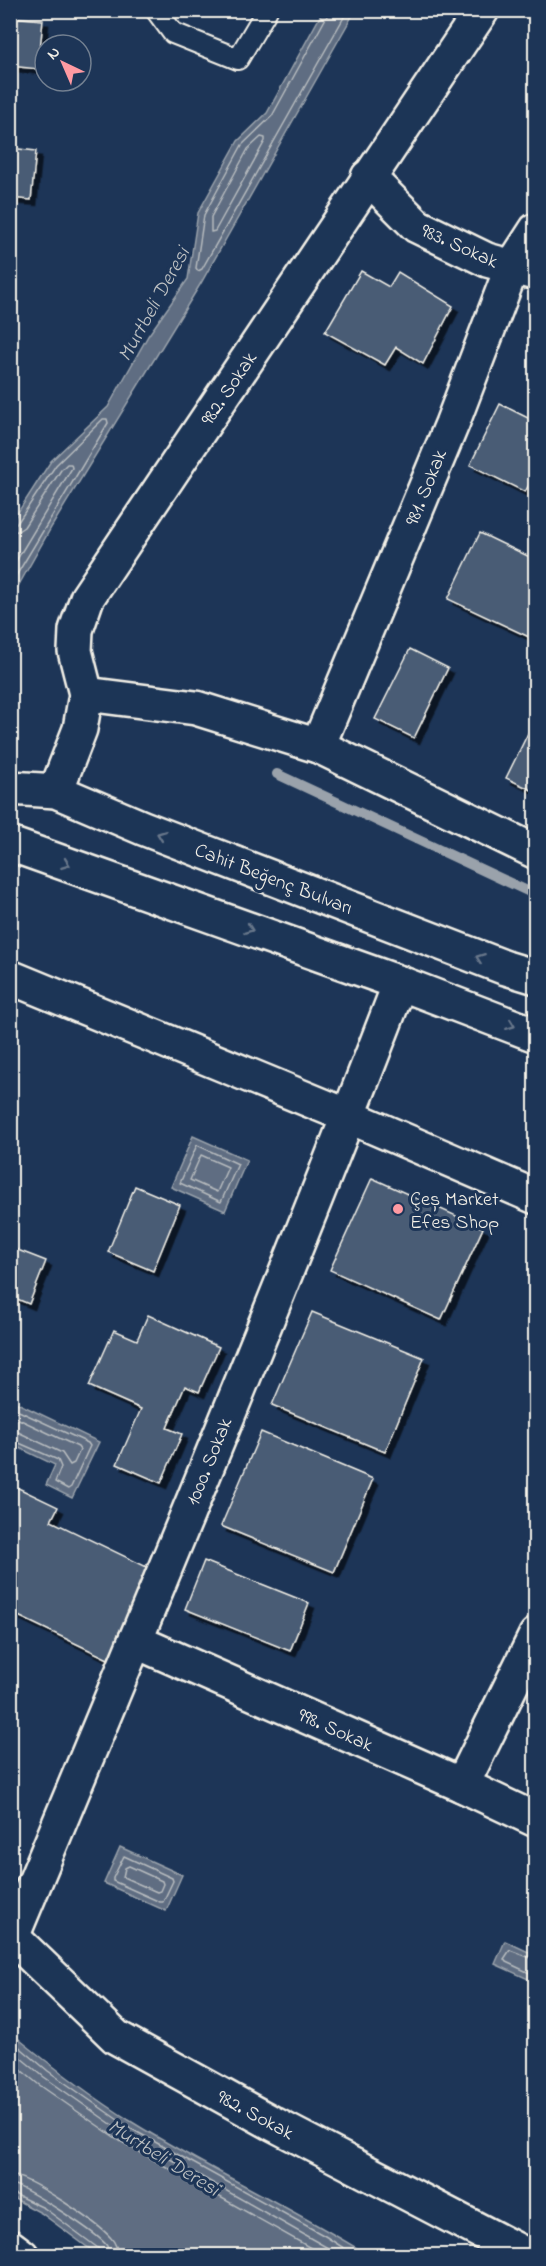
<svg xmlns="http://www.w3.org/2000/svg" width="546" height="2266" viewBox="0 0 546 2266" font-family="'Indie Flower',sans-serif">
<style>
.water{fill:#5e6d82;stroke:#9aa2ab;stroke-width:1.5}
.lines{fill:none;stroke-linecap:round;stroke-linejoin:round}
.shore{stroke:#b8bcbf;stroke-width:1.5}
.stream{stroke:#9aa2ab;stroke-width:10}
.building{fill:#485b74;stroke:#f4f1e8;stroke-width:1.5;filter:url(#shadow)}
.service-casing{stroke:#f4f1e8;stroke-width:24}
.minor-casing{stroke:#f4f1e8;stroke-width:38}
.tertiary-casing{stroke:#f4f1e8;stroke-width:38}
.secondary-casing{stroke:#f4f1e8;stroke-width:38}
.service{stroke:#1d3557;stroke-width:20}
.minor{stroke:#1d3557;stroke-width:33}
.tertiary{stroke:#1d3557;stroke-width:33}
.secondary{stroke:#1d3557;stroke-width:33}
.oneway{stroke:#68778a}
.poi-dot{fill:#ff9aa2;stroke:#1d3557;stroke-width:2}
.labels{text-anchor:middle;stroke-width:6;stroke-linejoin:round;paint-order:stroke}
.street-label{font-size:20px;fill:#f4f1e8;stroke:#1d3557}
.poi-label{font-size:20px;fill:#f4f1e8;stroke:#1d3557;text-anchor:start}
.water-label{font-size:21px;font-style:italic;fill:#c0c3c4;stroke:#1d3557}
</style>
<defs>
<filter id="shadow"><feDropShadow dx="5.5" dy="5.5" stdDeviation="0" flood-color="#0009"/></filter>
</defs>
<rect width="100%" height="100%" fill="#1d3557"/>
<filter id="ink" filterUnits="userSpaceOnUse"><feTurbulence type="fractalNoise" baseFrequency=".0167" numOctaves="2"/><feDisplacementMap in="SourceGraphic" scale="12" xChannelSelector="R" yChannelSelector="G"/><feConvolveMatrix kernelMatrix="1 2 1 2 8 2 1 2 1" color-interpolation-filters="sRGB"/></filter>
<g filter="url(#ink)">
<g class="water">
<path d="M323 11H355L201 283 52 526 11 599V523L51 461 108 407 148 336 188 279 198 213 238 141 267 113Z"/>
<path d="M193 1136 247 1160 225 1211 171 1187Z"/>
<path d="M13 1401 99 1442 72 1498 46 1485 55 1465 11 1444V1405Z"/>
<path d="M120 1847 182 1875 166 1911 104 1883Z"/>
<path d="M505 1941 535 1955V1982L495 1964Z"/>
<path d="M10 2032C49 2064 89 2095 132 2122 209 2170 291 2207 368 2255H98L41 2213 11 2197Z"/>
</g>
<g class="lines">
<g class="shore">
<path d="M328 10 327 16 272 116 242 145 204 215 196 268 198 271 202 269 348 10"/>
<path d="M261 137 265 138V141L215 231 211 232V217L248 149Z"/>
<path d="M10 525 18 522 56 465 103 419H107L108 423 10 586"/>
<path d="M10 532 18 531 24 527 61 470 67 464H71L72 468 10 571"/>
<path d="M197 1145 238 1164 221 1202 180 1183Z"/>
<path d="M201 1155 228 1167 217 1192 190 1180Z"/>
<path d="M10 1407 88 1443 90 1446 71 1487 68 1489 55 1482 61 1467 58 1460 10 1439"/>
<path d="M10 1415 78 1447 80 1450 74 1463 70 1465 62 1453 18 1432 10 1431"/>
<path d="M124 1856 172 1878 173 1881 163 1902H160L113 1881V1878Z"/>
<path d="M129 1866 162 1881 163 1884 160 1891 157 1892 123 1877 125 1868Z"/>
<path d="M536 1960 510 1950 504 1959 506 1962 536 1976"/>
<path d="M10 2039 48 2071 128 2127 325 2236 356 2256"/>
<path d="M10 2049 44 2077 124 2133 342 2256"/>
<path d="M10 2061 38 2084 120 2141 325 2256"/>
<path d="M10 2175C29 2176 98 2223 111 2238 116 2243 117 2249 118 2256"/>
<path d="M10 2184C24 2185 100 2235 107 2246 109 2250 108 2251 109 2256"/>
<path d="M10 2192 44 2208 98 2248 101 2256"/>
</g>
<path class="stream" d="M277 774 536 895"/>
</g>
<g class="building">
<path d="M10 17 43 20 38 69 10 66Z"/>
<path d="M10 148 36 151 31 200 10 198Z"/>
<path d="M361 271 389 287 398 272 453 306 423 364 396 347 385 365 325 332Z"/>
<path d="M500 404 536 422V472L525 492 470 465Z"/>
<path d="M480 533 536 560V624L529 637 448 599Z"/>
<path d="M410 649 448 668 414 738 375 719Z"/>
<path d="M536 717V792L506 778Z"/>
<path d="M372 1178 483 1228 441 1320 330 1270Z"/>
<path d="M135 1186 180 1205 153 1271 108 1252Z"/>
<path d="M10 1247 46 1261 29 1304 10 1296Z"/>
<path d="M312 1312 424 1358 385 1452 272 1405Z"/>
<path d="M148 1315 219 1347 199 1392 185 1386 167 1428 182 1434 161 1483 117 1464 141 1409 89 1386 114 1330 137 1340Z"/>
<path d="M261 1432 373 1479 334 1572 221 1526Z"/>
<path d="M12 1485 58 1507 51 1521 151 1569 108 1659 10 1612Z"/>
<path d="M204 1561 309 1603 290 1651 185 1609Z"/>
</g>
<g class="lines">
<g class="service-casing">
<path id="service" d="M156 10 173 33 238 59 267 10"/>
</g>
<g class="minor-casing">
<g id="minor">
<path d="M368 177 417 226 487 260 535 273"/>
<path d="M86 694 196 708 318 746 536 852"/>
<path d="M318 746 452 424 512 267 536 230"/>
<path d="M56 791 80 729 86 694 75 651 76 630 87 598 482 10"/>
<path d="M10 977 348 1116 536 1197"/>
<path d="M135 1641 462 1785 536 1820"/>
<path d="M462 1785 536 1635"/>
<path d="M10 1935 116 2037 272 2123 528 2256"/>
<path d="M12 1937C144 1620 277 1303 400 983"/>
</g>
</g>
<g class="tertiary-casing">
<path id="tertiary" d="M10 2247 22 2256"/>
</g>
<g class="secondary-casing">
<g id="secondary">
<path d="M10 788 56 791 143 828 506 968 536 977"/>
<path d="M10 844 400 983 536 1035"/>
</g>
</g>
<use href="#service" class="service"/>
<use href="#minor" class="minor"/>
<use href="#tertiary" class="tertiary"/>
<use href="#secondary" class="secondary"/>
</g>
<defs><path id="oneway-chevron" d="M-2-3.5L2.5 0L-2 3.5" fill="none" stroke-width="1.6" stroke-linecap="round" stroke-linejoin="round" transform="scale(1.5)"/></defs>
<g class="oneway">
<use href="#oneway-chevron" transform="translate(161 835) rotate(-159)"/>
<use href="#oneway-chevron" transform="translate(66 864) rotate(20)"/>
<use href="#oneway-chevron" transform="translate(249 929) rotate(20)"/>
<use href="#oneway-chevron" transform="translate(480 958) rotate(-159)"/>
<use href="#oneway-chevron" transform="translate(511 1025) rotate(21)"/>
</g>
</g>
<circle class="poi-dot" cx="398" cy="1209" r="6"/>
<g class="labels">
<g class="street-label">
<text transform="translate(460 245) rotate(24)" y="7">983. Sokak</text>
<text transform="translate(228 388) rotate(-56)" y="7">982. Sokak</text>
<text transform="translate(425 487) rotate(-68)" y="7">981. Sokak</text>
<text transform="translate(274 878) rotate(21)" y="7">Cahit Beğenç Bulvarı</text>
<text transform="translate(208 1461) rotate(-68)" y="7">1000. Sokak</text>
<text transform="translate(336 1729) rotate(24)" y="7">998. Sokak</text>
<text transform="translate(256 2114) rotate(28)" y="7">982. Sokak</text>
</g>
<g class="poi-label">
<text x="410" y="1205">Çeș Market<tspan x="410" dy="23">Efes Shop</tspan></text>
</g>
<g class="water-label">
<text transform="translate(153 304) rotate(-61)" y="7">Murtbeli Deresi</text>
<text transform="translate(164 2157) rotate(32)" y="7">Murtbeli Deresi</text>
</g>
</g>
<rect width="546" height="2266" fill="none" stroke="#1d3557" stroke-width="36"/>
<rect x="18" y="18" width="510" height="2230" fill="none" stroke="#f4f1e8" stroke-width="2" filter="url(#ink)"/>
<g transform="translate(63 63) rotate(316)"><circle r="28" fill="#1d3557" stroke="#738091" stroke-width="1.5"/>
<path d="M0-4.5L10 22L0 15L-10 22Z" fill="#ff9aa2"/>
<text y="-9" font-size="16" font-weight="bold" text-anchor="middle" fill="#f4f1e8">N</text>
</g>
</svg>
